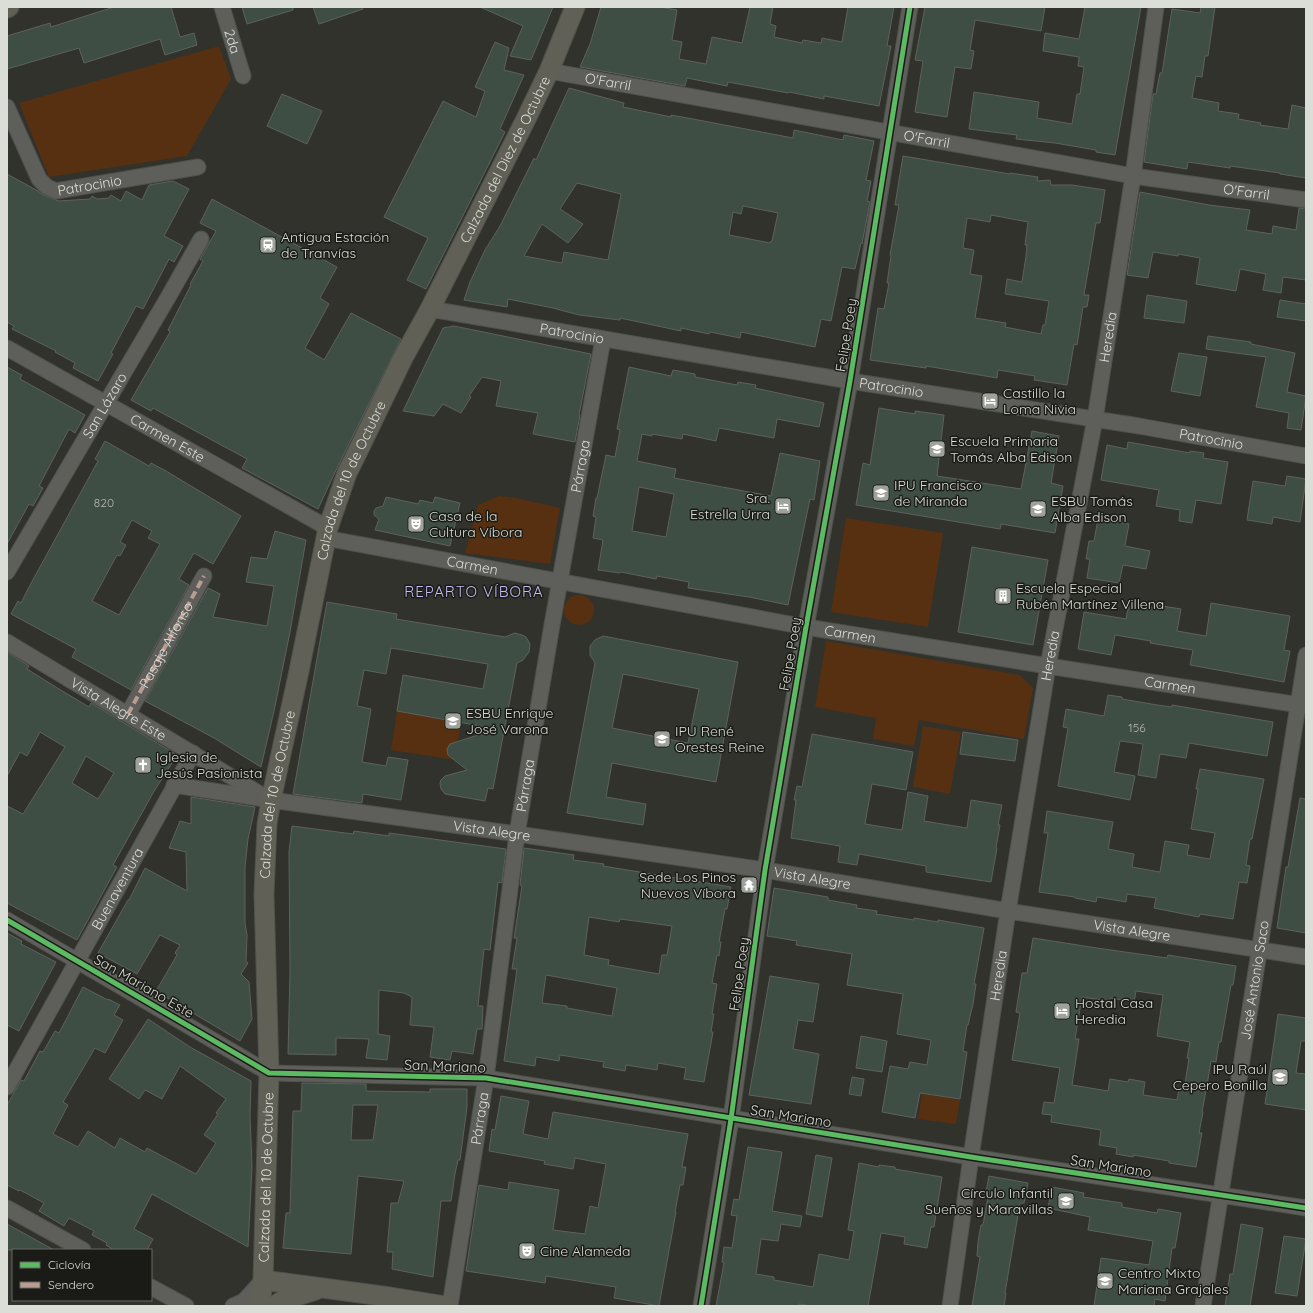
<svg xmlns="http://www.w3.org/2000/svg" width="1313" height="1313" viewBox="0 0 1313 1313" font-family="Quicksand,sans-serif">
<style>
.green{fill:#573012}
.building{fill:#3f4e44;stroke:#5e615c;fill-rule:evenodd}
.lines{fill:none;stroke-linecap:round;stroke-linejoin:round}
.minor-casing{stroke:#4e514a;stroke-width:17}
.major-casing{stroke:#4e514a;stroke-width:21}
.minor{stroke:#5e5f5b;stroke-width:15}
.major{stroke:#606056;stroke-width:19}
.quiet{stroke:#b99d93;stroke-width:4;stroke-dasharray:8 4;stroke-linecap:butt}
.cycleway-casing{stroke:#1a1b16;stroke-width:8}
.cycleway{stroke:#5cba63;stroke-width:5}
.labels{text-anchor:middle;stroke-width:3;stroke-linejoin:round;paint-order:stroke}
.number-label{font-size:12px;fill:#b4bab2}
.street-label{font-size:14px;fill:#dbded6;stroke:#1a1b16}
.poi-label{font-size:14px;fill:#dbded6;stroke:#1a1b16;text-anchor:start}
.neighbourhood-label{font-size:15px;letter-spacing:1px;fill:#c3bbf4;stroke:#1a1b16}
</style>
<rect width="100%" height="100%" fill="#30322b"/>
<g class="green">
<path d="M219 46 231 79 187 156 49 177 19 103Z"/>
<path d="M499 496 516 498 560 508 550 564 465 553 478 505Z"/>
<path d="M846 518 943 533 928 627 831 612Z"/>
<circle cx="579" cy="610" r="15"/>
<path d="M826 641 1020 675 1033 688 1024 739 919 720 914 746 873 739 876 718 815 707Z"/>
<path d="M397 711 461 723 455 760 391 750Z"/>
<path d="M923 726 961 732 950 794 913 787Z"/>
<path d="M922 1094 960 1100 956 1124 918 1119Z"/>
</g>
<g class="building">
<path d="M114 7H171L180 37 194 33 197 45 165 55 160 39 84 63 79 48 7 69V36L50 23 51 27Z"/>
<path d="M242 7H293V10L247 24Z"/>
<path d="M313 7H362L363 9 319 24Z"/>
<path d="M480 7H553L531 60 510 56 523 26Z"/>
<path d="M601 7H660L677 10 672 40 682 42 679 59 706 64 712 37 742 43 750 7H773L770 24 776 26 774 37 802 43 803 40 821 43 822 38 842 42 848 7H894L887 46H891L879 106 824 96V99L789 92 788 93 728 82 727 86 687 78 685 86 580 67 590 44Z"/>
<path d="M925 7H1045L1041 31 975 20 970 50 974 51 971 69 955 67 947 117 915 112 923 61 915 60Z"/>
<path d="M1085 7H1141L1115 155 1096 152V150L1055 143 1016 139 1017 135 969 129 974 92 1039 102 1037 118 1072 124 1077 94H1080L1084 67 1078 66 1079 57 1043 51 1045 33 1079 39Z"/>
<path d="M1201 7H1215L1208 56H1205L1202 77 1196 76 1192 98 1219 103 1218 111 1239 114 1238 119 1261 123 1260 125 1288 129 1292 105 1306 108V178L1280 174V173L1230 166V168L1188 162 1187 169 1144 162 1153 94H1156L1160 73H1162L1172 9 1200 13Z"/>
<path d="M495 42 509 48 504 70 524 75 500 129 505 132 426 289 407 280 428 238 384 217 443 101 476 117 485 91 475 87Z"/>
<path d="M569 88 624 103 623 107 671 117V115L693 119 793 138 794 130 843 140 844 135 874 141 866 180 871 181 867 201 870 202 862 244 861 243 855 269 842 267 831 321 821 319 815 347 741 332 740 338 710 332 709 334 681 328V331L620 318V320L579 315 553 308 508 299 507 307 464 300 470 282 485 250 500 226 534 158 536 160ZM577 183 621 194 608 260 564 252 562 263 524 256 542 224 568 243 583 224 560 209ZM743 206 778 213 772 241H771L770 243 729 235 733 212 741 214Z"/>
<path d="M282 94 322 111 307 144 267 126Z"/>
<path d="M903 156 1010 174V173L1038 177 1037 181 1050 180 1051 185H1072L1105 190 1100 223H1096L1084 295H1089L1087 307H1083L1077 345 1074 344 1067 385 1034 380 1035 376 998 370 997 378 926 366V368L870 360 878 308 884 309 889 283H887L891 256 890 255 899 205H895ZM991 215 1028 222 1025 245H1027L1026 256 1022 282 1007 279 1005 294 1049 301 1045 325H1043L1041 334 1005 327 1006 323 975 318 982 276 970 274 974 250 963 248 967 218 990 222Z"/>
<path d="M7 174 38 191 43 195 59 201 90 199 92 196 97 199 109 198 111 195 121 201 126 191 142 200 149 185 173 181 189 189 164 236 183 246 174 262 169 259 143 309 136 306 111 353 113 354 98 381 73 368 75 363 55 352 56 351 12 329 14 326 7 322Z"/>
<path d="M1140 192 1209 205 1250 210 1246 230 1272 234 1273 226 1296 230 1299 208 1306 209V280L1283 277 1281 293 1263 290 1266 274 1240 269 1236 291 1196 284 1200 258 1178 254V256L1153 252 1148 278 1127 275Z"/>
<path d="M212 199 337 267 320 298 329 304 305 348 324 360 351 313 401 339 337 468 318 509 242 468 247 459 153 408 151 411 131 400 170 332 168 330 191 285 190 284 203 261 200 259 216 231 200 223Z"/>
<path d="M1147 295 1187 301 1184 323 1144 318Z"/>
<path d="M1280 300 1306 304V321L1277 317Z"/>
<path d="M454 326 591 354 579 415H580L575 442 533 434 538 413 496 406 501 381 482 377 469 396 471 397 461 413 443 404 434 416 403 411 443 328Z"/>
<path d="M1208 336 1251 342V344L1295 353 1287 392 1306 396 1301 430 1287 428 1289 413 1256 407 1266 357 1206 349Z"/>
<path d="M1179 353 1207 357 1200 396 1171 391Z"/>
<path d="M7 367 22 375 20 379 85 415 75 433 69 429 39 486 43 488 33 506 29 504 7 544Z"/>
<path d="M629 367 671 376 673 370 695 374V377L737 385 738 382 756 385 755 388 824 403 819 427 777 419 774 438 719 428 716 441 683 434 682 439 652 434V436L642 434 637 461 676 469 674 478 771 496 780 453 820 461 814 500 810 499 788 605 749 597 688 588 689 582 657 576 656 579 621 572 620 573 598 570 603 540 593 538 596 517 593 516 596 498H597L606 455 615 457 620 430 617 429ZM639 487 674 494 666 537 632 531Z"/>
<path d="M879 408 915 414V411L944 415 937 476 1021 489 1032 431 1059 436 1051 483 1063 486 1055 533 1001 524 1000 529 856 505 863 463 870 465Z"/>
<path d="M105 441 149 466 151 463 166 471 241 516 213 564 194 553 179 579 189 585 131 690 72 657 76 649 11 614 18 601 21 603 29 587 98 461 95 459ZM132 520 152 531 148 538 160 544 119 615 92 601 117 555 120 556 126 545 120 542Z"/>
<path d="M1128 442 1190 453V451L1204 453 1203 458 1228 462 1221 504 1196 500 1192 523 1179 521 1180 510 1156 506 1159 490 1101 480 1107 445 1127 449Z"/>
<path d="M1287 476 1306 479 1300 522 1273 517 1272 524 1247 520 1253 481 1285 486Z"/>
<path d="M386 497 418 504 420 500 433 503 435 497 460 503 450 546 375 530 379 519 374 515V511L376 508 383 506Z"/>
<path d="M1098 519 1129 524 1125 546 1150 551 1146 569 1123 565 1119 583 1087 578 1090 559H1086L1089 541H1094Z"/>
<path d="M275 531 306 540 290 632 274 711 261 767 214 738 145 701 208 588 220 594 213 617 267 626 274 586 246 582 251 557 267 559Z"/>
<path d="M972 547 1048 560 1033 645 958 632Z"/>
<path d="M327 602 397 614 396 619 505 637 515 633 522 635 526 637 530 644 529 652 523 660 517 663 493 789 488 788 485 801 445 794 441 789 440 783 441 780 445 776 467 770 448 755 447 749 450 744 497 729 397 711 403 675 483 689 488 664 391 648 386 674 364 670 357 706 371 709 362 762 386 766 388 757 408 760 401 800 363 794 362 803 293 794Z"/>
<path d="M1129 603 1156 608V605L1181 609 1177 631 1206 636 1211 603 1290 616 1284 650 1290 651 1284 682 1190 665 1193 650 1150 643 1151 641 1115 635 1111 655 1078 649 1084 612 1126 619Z"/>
<path d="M603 636 738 662 716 782 612 763 606 797 646 804 643 825 567 813 595 663 590 655V646L595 640ZM623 674 699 689 688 743 612 728Z"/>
<path d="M7 652 29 666 27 669 59 689 89 707 91 703 177 755 153 793 113 865 117 867 77 940 7 903V806L23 814 65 747 40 732 27 756 20 752 7 776ZM86 756 114 773 98 799 72 783Z"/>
<path d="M1108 695 1122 697V699L1157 705 1172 707V705L1273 722 1267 756 1189 743 1186 758 1160 754 1156 778 1138 775 1143 744 1120 741 1114 772 1135 776 1130 800 1058 786 1068 728 1063 727 1066 709 1104 716Z"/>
<path d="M963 732 1018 740 1015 761 960 754Z"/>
<path d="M812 734 913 752 906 790 872 784 865 824 902 830 908 792 928 796 924 821 967 828 971 800 1002 805 998 825H1000L996 848H997L991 882 926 872V866L859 854 857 865 838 862 840 846 791 838 796 800H794L797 786 802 787Z"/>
<path d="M1200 769 1264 779 1252 839H1250L1246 865 1250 866 1247 883 1239 882 1233 919 1200 914 1199 917 1154 908 1156 898 1127 894 1126 902 1097 897 1096 902 1075 898V897L1039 892 1048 833H1044L1047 811 1113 822 1108 849 1134 854 1132 867 1160 872 1165 841 1189 845 1187 855 1210 859 1215 833 1191 829 1198 789H1196Z"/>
<path d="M191 797 255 807 248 839 245 867V923L247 935 246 962 248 963 241 974 249 982 252 1019 240 1041 156 991 177 955 175 953 180 945 160 935 137 974 98 953 128 900H129L145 868 187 891 186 852 169 848 180 821 191 824Z"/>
<path d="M1300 798 1306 799V933L1277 928 1286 867H1288Z"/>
<path d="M292 826 353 834 354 831 389 836V833L506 849 502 883 498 882 490 950 484 949 478 1006H483L482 1029H477L473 1054 452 1051 450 1060 430 1057 434 1027 410 1025 412 997 404 993 379 990 378 1034 390 1036 387 1060 366 1058 369 1039 336 1038V1055L288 1054 290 972 289 852Z"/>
<path d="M524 848 574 855 573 860 604 864 603 866 731 887 727 909H725L719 942H721L719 956 717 955 712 983 717 984 712 1014H714L711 1032H713L704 1082 684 1079 686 1068 658 1063 657 1070 626 1065 625 1071 603 1067 604 1062 560 1055 559 1061 536 1057 535 1066 504 1061 517 969H512L517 938H514L522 886 520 885ZM589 917 619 922 620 919 672 926 667 955H662L659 974 608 965 609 960 584 955ZM546 975 617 988 612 1016 567 1008V1006L542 1003Z"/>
<path d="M774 888 828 897V900L857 905 856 908 877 911 876 914 914 920V918L938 922V920L984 928 974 984H976L973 1004 968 1025H967L963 1051 967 1052 960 1099 920 1093 915 1118 882 1112 890 1066 908 1069 910 1062 927 1065 931 1040 897 1034 903 994 847 985 852 954 796 945 797 941 767 936Z"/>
<path d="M7 933 22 941 21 944 56 962 19 1031 7 1025Z"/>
<path d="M1033 938 1097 948 1167 958 1168 955 1236 966 1233 985H1231L1221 1042H1219L1216 1062 1211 1061 1207 1085 1202 1112H1203L1199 1133H1202L1196 1167 1169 1163V1161L1133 1155V1157L1116 1154 1117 1148 1099 1145 1101 1130 1051 1122 1052 1115 1042 1114 1044 1102 1054 1103 1060 1068 1012 1060 1020 1013 1016 1012 1022 973H1027ZM1136 991 1163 995 1157 1036 1190 1042 1187 1058H1189L1184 1090 1179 1089 1177 1100 1143 1095 1145 1082 1129 1079 1128 1082 1110 1079 1108 1091 1072 1085 1079 1039H1075L1082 997 1109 1001 1110 998 1134 1002Z"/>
<path d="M770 976 819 984 813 1022 798 1020 793 1049 819 1054 811 1104 749 1095Z"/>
<path d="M83 987 108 1000V999L120 1005 114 1015 123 1020 105 1053 95 1048 63 1102 68 1105 53 1134 78 1147 88 1131 115 1148 120 1138 145 1152 147 1148 196 1174 216 1143 204 1135 218 1114 216 1113 226 1099 180 1066 162 1099 145 1090 139 1099 109 1079 148 1019 190 1047 251 1081 250 1116 252 1167 248 1247 152 1194 134 1229 153 1239 147 1250H114L106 1245 107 1243 92 1235 94 1231 69 1218 64 1226 39 1211 44 1203 20 1190 19 1191 7 1185V1105L21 1080 24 1081 40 1051 43 1052 55 1031 59 1033Z"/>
<path d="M1278 1014 1306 1018V1041H1301L1296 1073 1306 1074V1110L1265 1104Z"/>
<path d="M861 1036 887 1041 882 1072 856 1068Z"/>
<path d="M852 1077 864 1079 861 1096 849 1094Z"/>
<path d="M302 1083 366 1084V1091L430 1092V1089H467V1107L460 1160H458L455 1174 451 1201H441L433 1277 392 1269 393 1252H387L391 1203H398L404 1181 358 1176 351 1254 283 1248 286 1213H290L293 1111H301ZM353 1105H378L373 1140H351Z"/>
<path d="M501 1096 529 1101 523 1134 548 1139 553 1112 688 1134 682 1167H686L683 1185H680L675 1212H676L659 1306 614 1298 616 1287 546 1276 545 1283 466 1271 479 1185 508 1190 509 1182 559 1190 553 1230 585 1234 590 1206 598 1208 606 1164 575 1158 573 1169 544 1164 545 1161 489 1151 492 1129 495 1130Z"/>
<path d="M748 1147 782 1152 772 1211 802 1216 800 1227 781 1224 778 1241 761 1239 756 1274 774 1277V1280L813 1287 819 1254 849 1260 854 1231 848 1230 859 1163 879 1167V1165L895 1167V1169L942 1177 934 1227H931L927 1248 904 1244 905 1237 881 1233 868 1306H812L799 1304V1306H716L724 1263 722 1262 724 1247 732 1248 737 1216 731 1215 734 1199 739 1200Z"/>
<path d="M816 1155 832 1158 822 1217 806 1214Z"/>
<path d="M989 1176 1028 1183 1024 1203H1020L1005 1293H1006L1004 1306H972L980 1257 977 1256 978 1242 981 1225H983L988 1197H985Z"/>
<path d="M1052 1187 1084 1193 1083 1197 1122 1203V1207L1157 1213 1158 1209 1181 1213 1175 1248H1172L1165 1301 1155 1299 1154 1306H1094L1101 1258 1149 1265 1153 1241 1088 1230 1090 1217 1048 1208Z"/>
<path d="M7 1224 25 1234 54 1250H7Z"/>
<path d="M1241 1224 1263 1228 1250 1306H1225L1230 1274H1233Z"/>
<path d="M1284 1236 1306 1239 1297 1296 1275 1293Z"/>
</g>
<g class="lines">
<g class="minor-casing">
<g id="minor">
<path id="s1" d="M222 7 243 76"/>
<path id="s2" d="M549 71 1133 176 1306 200"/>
<path id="s3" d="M7 107 39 179 47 187 56 191 198 167"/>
<path id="s4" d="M430 309 850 381 1139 426 1306 456"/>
<path id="s5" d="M7 348 328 528"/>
<path id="s6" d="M325 538 806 627 1048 666 1306 706"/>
<path id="s7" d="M7 572 170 294 201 239"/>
<path id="s8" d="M7 642 265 797"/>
<path d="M128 714 204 576"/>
<path id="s9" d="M174 785 271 800 517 834 765 870 1008 911 1306 957"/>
<path d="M7 920 269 1073 486 1078 971 1157 1306 1208"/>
<path id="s10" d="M7 1087 193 753"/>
<path d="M7 1208 83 1250"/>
<path d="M151 1287 186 1306"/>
<path d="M233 1306 244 1301 263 1280"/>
<path id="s11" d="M450 1306 486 1078 517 834 552 625 603 339"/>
<path d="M701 1306 731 1119 765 870 806 627 850 381 910 7"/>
<path id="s12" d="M950 1306 971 1157 1008 911 1048 666 1095 419 1133 176 1156 7"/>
<path id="s13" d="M1203 1306 1306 655"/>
</g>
</g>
<g class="major-casing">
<g id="major">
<path d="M7 8 9 7"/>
<path d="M263 1280 390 1297 445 1306"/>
<path id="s14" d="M260 1306 263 1280 269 1073 264 894 267 824 271 800 299 671 328 528 347 473 356 455 403 358 430 309 525 121 549 71 575 7"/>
<path d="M274 1306 284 1300 316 1290"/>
</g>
</g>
<use href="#minor" class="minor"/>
<use href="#major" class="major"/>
<path class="quiet" id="s15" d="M128 714 204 576"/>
<g class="cycleway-casing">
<g id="cycleway">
<path d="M7 920 269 1073 486 1078 971 1157 1306 1208"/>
<path d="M701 1306 731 1119 765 870 806 627 850 381 910 7"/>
</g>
</g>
<use href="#cycleway" class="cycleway"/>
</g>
<defs>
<g id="station-square" transform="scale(0.9)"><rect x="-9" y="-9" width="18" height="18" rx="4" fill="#9fa29a" stroke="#1a1b16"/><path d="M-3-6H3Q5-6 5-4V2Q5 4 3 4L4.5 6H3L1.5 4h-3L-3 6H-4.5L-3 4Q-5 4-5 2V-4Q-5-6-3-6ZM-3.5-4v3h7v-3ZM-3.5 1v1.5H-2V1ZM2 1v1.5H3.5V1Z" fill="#fff"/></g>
<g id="hotel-square" transform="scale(0.9)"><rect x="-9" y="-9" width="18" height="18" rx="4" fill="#9fa29a" stroke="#1a1b16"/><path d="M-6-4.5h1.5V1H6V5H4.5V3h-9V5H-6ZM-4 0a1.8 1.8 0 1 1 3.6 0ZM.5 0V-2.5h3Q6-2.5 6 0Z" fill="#fff"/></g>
<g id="school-square" transform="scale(0.9)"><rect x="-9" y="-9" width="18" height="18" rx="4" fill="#9fa29a" stroke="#1a1b16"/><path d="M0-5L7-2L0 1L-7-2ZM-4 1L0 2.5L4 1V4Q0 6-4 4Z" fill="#fff"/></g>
<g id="theatre-square" transform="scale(0.9)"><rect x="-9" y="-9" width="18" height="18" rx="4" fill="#9fa29a" stroke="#1a1b16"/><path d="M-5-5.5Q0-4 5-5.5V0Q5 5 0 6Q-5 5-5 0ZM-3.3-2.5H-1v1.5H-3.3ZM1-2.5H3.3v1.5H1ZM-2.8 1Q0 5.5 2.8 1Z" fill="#fff"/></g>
<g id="building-square" transform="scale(0.9)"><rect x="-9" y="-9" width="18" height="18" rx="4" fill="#9fa29a" stroke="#1a1b16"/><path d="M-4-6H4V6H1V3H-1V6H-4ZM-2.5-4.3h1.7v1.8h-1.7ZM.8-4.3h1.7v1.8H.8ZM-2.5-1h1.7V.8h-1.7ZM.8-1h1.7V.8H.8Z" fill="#fff"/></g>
<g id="church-square" transform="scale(0.9)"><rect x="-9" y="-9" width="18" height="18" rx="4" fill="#9fa29a" stroke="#1a1b16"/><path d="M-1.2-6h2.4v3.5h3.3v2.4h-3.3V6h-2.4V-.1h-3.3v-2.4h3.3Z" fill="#fff"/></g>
<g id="temple-square" transform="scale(0.9)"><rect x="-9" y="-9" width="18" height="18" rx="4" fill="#9fa29a" stroke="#1a1b16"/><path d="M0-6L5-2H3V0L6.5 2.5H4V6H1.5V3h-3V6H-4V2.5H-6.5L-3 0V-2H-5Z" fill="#fff"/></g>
</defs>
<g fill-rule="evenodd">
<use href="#station-square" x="268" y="245"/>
<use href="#hotel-square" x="990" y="401"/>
<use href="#school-square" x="937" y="449"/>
<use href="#school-square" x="881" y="493"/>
<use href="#hotel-square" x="783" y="506"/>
<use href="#school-square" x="1038" y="509"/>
<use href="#theatre-square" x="416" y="524"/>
<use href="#building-square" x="1003" y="596"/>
<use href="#school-square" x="453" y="721"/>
<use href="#school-square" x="662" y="739"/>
<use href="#church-square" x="143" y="765"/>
<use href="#temple-square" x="749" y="885"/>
<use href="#hotel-square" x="1062" y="1011"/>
<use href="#school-square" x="1280" y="1077"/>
<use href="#school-square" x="1066" y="1201"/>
<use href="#theatre-square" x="527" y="1251"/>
<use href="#school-square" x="1105" y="1281"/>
</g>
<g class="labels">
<g class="number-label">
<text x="104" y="507">820</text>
<text x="1137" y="732">156</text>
</g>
<g class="street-label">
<text dy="5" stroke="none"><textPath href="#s1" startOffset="36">2da</textPath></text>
<text dy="5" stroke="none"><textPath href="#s2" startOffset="60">O'Farril</textPath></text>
<text dy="5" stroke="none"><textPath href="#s2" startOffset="384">O'Farril</textPath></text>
<text dy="5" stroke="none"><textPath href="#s14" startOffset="1194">Calzada del Diez de Octubre</textPath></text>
<text dy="5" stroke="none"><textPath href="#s3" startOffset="134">Patrocinio</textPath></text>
<text dy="5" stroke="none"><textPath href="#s2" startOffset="708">O'Farril</textPath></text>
<text dy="5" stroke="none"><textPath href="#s4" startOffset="144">Patrocinio</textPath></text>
<text transform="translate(846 335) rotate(-81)" y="5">Felipe Poey</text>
<text dy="5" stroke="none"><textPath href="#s12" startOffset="982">Heredia</textPath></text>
<text dy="5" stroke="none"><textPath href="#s4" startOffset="468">Patrocinio</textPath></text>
<text dy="5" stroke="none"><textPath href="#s7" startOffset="193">San Lázaro</textPath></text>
<text dy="5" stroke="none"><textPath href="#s5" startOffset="184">Carmen Este</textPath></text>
<text dy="5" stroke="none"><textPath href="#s4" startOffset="792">Patrocinio</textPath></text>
<text dy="5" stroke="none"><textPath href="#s11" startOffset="850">Párraga</textPath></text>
<text dy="5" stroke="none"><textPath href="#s14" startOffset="837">Calzada del 10 de Octubre</textPath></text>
<text dy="5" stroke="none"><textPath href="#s6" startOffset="150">Carmen</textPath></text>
<text dy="5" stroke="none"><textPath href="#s6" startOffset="534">Carmen</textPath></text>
<text dy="5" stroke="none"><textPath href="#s15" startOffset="79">Pasaje Alfonso</textPath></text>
<text transform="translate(790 654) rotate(-80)" y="5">Felipe Poey</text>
<text dy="5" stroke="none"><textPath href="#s12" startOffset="658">Heredia</textPath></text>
<text dy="5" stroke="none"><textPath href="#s6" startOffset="858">Carmen</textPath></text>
<text dy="5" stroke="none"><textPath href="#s8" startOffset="130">Vista Alegre Este</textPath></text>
<text dy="5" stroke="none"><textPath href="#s11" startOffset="526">Párraga</textPath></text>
<text dy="5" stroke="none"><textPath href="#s14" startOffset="513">Calzada del 10 de Octubre</textPath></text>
<text dy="5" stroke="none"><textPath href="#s9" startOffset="321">Vista Alegre</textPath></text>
<text dy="5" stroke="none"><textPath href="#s9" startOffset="645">Vista Alegre</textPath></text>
<text dy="5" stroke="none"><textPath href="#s10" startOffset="227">Buenaventura</textPath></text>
<text dy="5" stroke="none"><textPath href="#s9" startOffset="969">Vista Alegre</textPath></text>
<text transform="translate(739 974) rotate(-82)" y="5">Felipe Poey</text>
<text dy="5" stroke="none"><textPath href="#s12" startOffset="334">Heredia</textPath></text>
<text dy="5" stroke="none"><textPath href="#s13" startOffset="330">José Antonio Saco</textPath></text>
<text transform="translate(144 986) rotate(30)" y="5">San Mariano Este</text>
<text transform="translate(445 1066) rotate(2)" y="5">San Mariano</text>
<text transform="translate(791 1116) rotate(9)" y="5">San Mariano</text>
<text dy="5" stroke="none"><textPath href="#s11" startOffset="190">Párraga</textPath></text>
<text transform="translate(1111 1166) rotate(9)" y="5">San Mariano</text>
<text dy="5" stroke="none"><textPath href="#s14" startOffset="129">Calzada del 10 de Octubre</textPath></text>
</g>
<g class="poi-label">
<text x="281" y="242">Antigua Estación<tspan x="281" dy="16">de Tranvías</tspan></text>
<text x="1003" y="398">Castillo la<tspan x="1003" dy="16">Loma Nivia</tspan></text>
<text x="950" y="446">Escuela Primaria<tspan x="950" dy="16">Tomás Alba Edison</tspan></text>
<text x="894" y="490">IPU Francisco<tspan x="894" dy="16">de Miranda</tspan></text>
<text x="770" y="503" text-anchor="end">Sra.<tspan x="770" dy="16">Estrella Urra</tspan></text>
<text x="1051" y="506">ESBU Tomás<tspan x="1051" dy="16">Alba Edison</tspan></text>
<text x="429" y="521">Casa de la<tspan x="429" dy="16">Cultura Víbora</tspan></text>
<text x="1016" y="593">Escuela Especial<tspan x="1016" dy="16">Rubén Martínez Villena</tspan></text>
<text x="466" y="718">ESBU Enrique<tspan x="466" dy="16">José Varona</tspan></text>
<text x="675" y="736">IPU René<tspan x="675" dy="16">Orestes Reine</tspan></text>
<text x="156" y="762">Iglesia de<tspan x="156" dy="16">Jesús Pasionista</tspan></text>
<text x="736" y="882" text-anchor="end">Sede Los Pinos<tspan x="736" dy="16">Nuevos Víbora</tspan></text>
<text x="1075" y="1008">Hostal Casa<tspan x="1075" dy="16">Heredia</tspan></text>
<text x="1267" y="1074" text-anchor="end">IPU Raúl<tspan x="1267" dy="16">Cepero Bonilla</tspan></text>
<text x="1053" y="1198" text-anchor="end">Círculo Infantil<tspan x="1053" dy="16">Sueños y Maravillas</tspan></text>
<text x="540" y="1256">Cine Alameda</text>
<text x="1118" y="1278">Centro Mixto<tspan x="1118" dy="16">Mariana Grajales</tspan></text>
</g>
<g class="neighbourhood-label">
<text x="474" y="597">REPARTO VÍBORA</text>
</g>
</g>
<rect width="1313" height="1313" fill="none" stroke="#dbded6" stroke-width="16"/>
<rect x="12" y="1249" width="140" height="52" fill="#1a1b16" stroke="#676963"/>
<rect x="20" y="1262" width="20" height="6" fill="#5cba63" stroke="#676963"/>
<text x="48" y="1269" font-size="12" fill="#dbded6">Ciclovía</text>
<rect x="20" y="1282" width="20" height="6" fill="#b99d93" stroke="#676963"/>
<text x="48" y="1289" font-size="12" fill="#dbded6">Sendero</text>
</svg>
